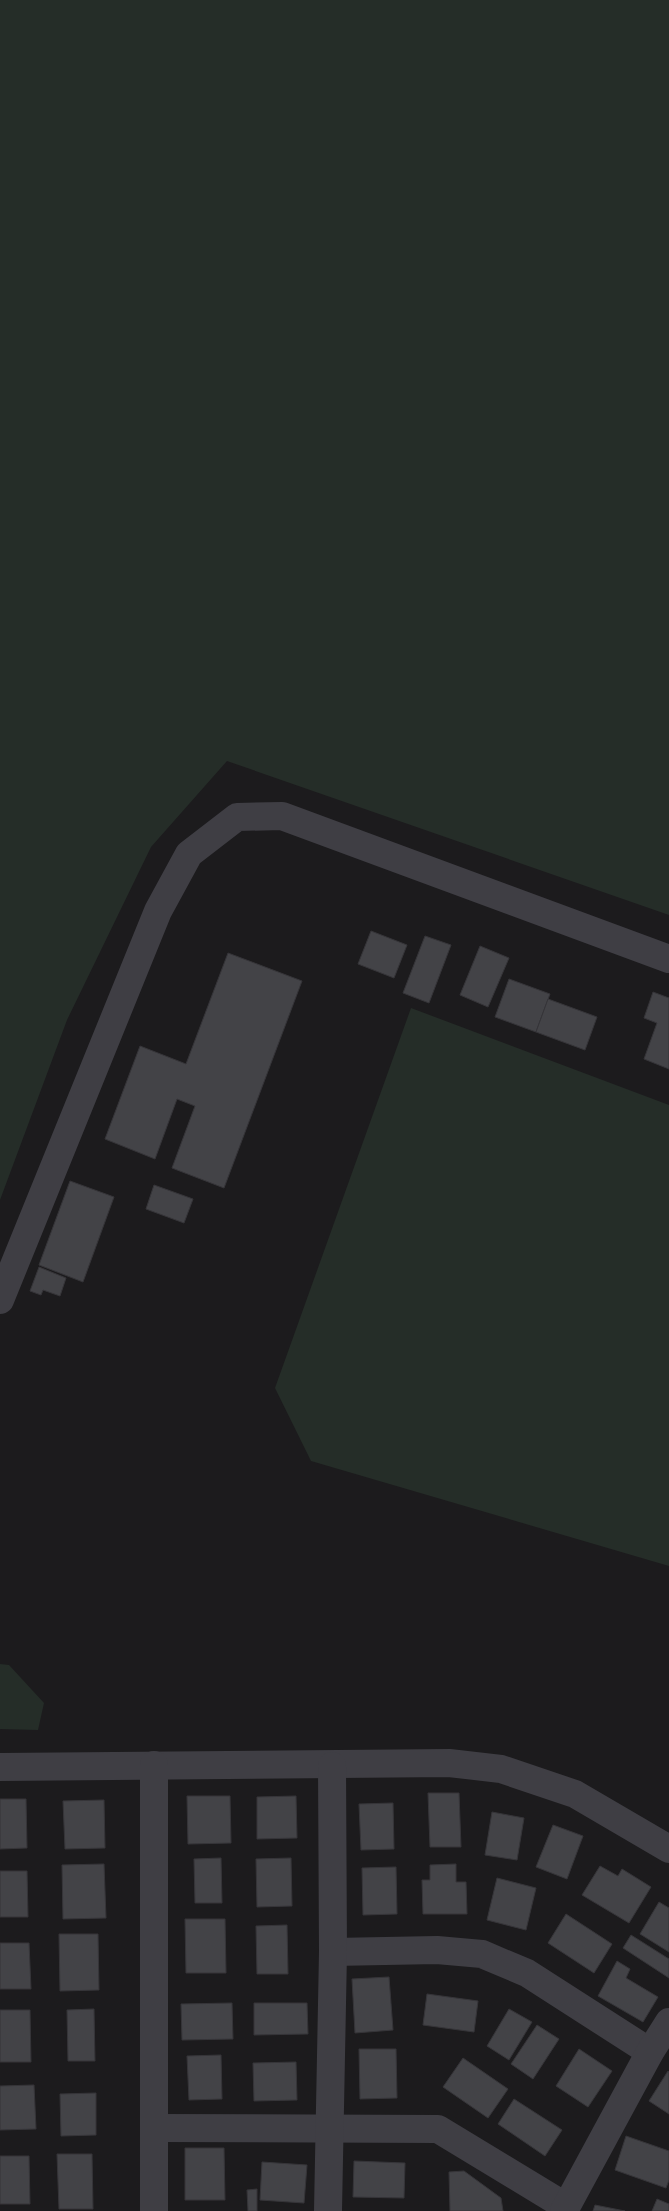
<svg xmlns="http://www.w3.org/2000/svg" width="669" height="2211" viewBox="0 0 669 2211" font-family="Raleway,sans-serif">
<style>
.green{fill:#252d28}
.building{fill:#434347;stroke:#363539}
.lines{fill:none;stroke-linecap:round;stroke-linejoin:round}
.minor{stroke:#3f3e44;stroke-width:28}
</style>
<rect width="100%" height="100%" fill="#1c1b1d"/>
<g class="green">
<path d="M0 0H669V915L227 761 151 847 67 1020 0 1200Z"/>
<path d="M411 1008 669 1105V1566L311 1461 275 1388Z"/>
<path d="M0 1664 9 1665 44 1703 38 1730 0 1729Z"/>
</g>
<g class="building">
<path d="M371 931 407 945 394 978 358 964Z"/>
<path d="M425 936 451 945 429 1003 403 993Z"/>
<path d="M480 946 509 958 488 1007 460 995Z"/>
<path d="M228 953 302 981 224 1188 172 1168 195 1106 177 1099 155 1159 105 1139 140 1046 186 1064Z"/>
<path d="M509 979 550 994 536 1032 495 1017Z"/>
<path d="M653 992 669 998V1069L644 1059 657 1023 644 1018Z"/>
<path d="M548 999 597 1017 585 1050 536 1032Z"/>
<path d="M70 1181 114 1197 83 1282 39 1265Z"/>
<path d="M154 1185 193 1199 184 1223 146 1209Z"/>
<path d="M39 1267 66 1278 60 1296 43 1290 41 1295 30 1291Z"/>
<path d="M428 1793H459L461 1847H430Z"/>
<path d="M187 1796H230L231 1843 188 1844Z"/>
<path d="M296 1796 297 1838 257 1839V1797Z"/>
<path d="M0 1799H26L27 1848 0 1849Z"/>
<path d="M104 1800 105 1848 65 1849 63 1801Z"/>
<path d="M393 1803 394 1849 361 1850 359 1804Z"/>
<path d="M492 1812 524 1818 517 1860 485 1855Z"/>
<path d="M553 1825 583 1836 567 1879 536 1867Z"/>
<path d="M221 1858 222 1903H195L194 1859Z"/>
<path d="M291 1858 292 1906 257 1907 256 1859Z"/>
<path d="M104 1864 106 1918 63 1919 62 1865Z"/>
<path d="M456 1864V1882H466L467 1914H423L422 1880H430V1865Z"/>
<path d="M600 1866 618 1876 622 1869 651 1887 629 1923 582 1895Z"/>
<path d="M396 1867 397 1914 363 1915 362 1868Z"/>
<path d="M0 1871H27L28 1917H0Z"/>
<path d="M497 1878 536 1888 526 1930 487 1920Z"/>
<path d="M659 1902 669 1908V1952L640 1934Z"/>
<path d="M566 1914 612 1944 594 1973 548 1943Z"/>
<path d="M185 1919H225L226 1973H186Z"/>
<path d="M287 1925 288 1974H257L256 1926Z"/>
<path d="M59 1934H98L99 1990 60 1991Z"/>
<path d="M631 1935 669 1959V1978L623 1948Z"/>
<path d="M0 1943H29L31 1989H0Z"/>
<path d="M617 1961 630 1969 626 1978 658 1997 643 2022 598 1996Z"/>
<path d="M389 1977 393 2030 355 2033 352 1979Z"/>
<path d="M427 1994 478 2001 474 2032 423 2025Z"/>
<path d="M232 2003 233 2039 182 2040 181 2004Z"/>
<path d="M254 2003H307L308 2034 254 2035Z"/>
<path d="M94 2009 95 2061H68L67 2010Z"/>
<path d="M509 2009 532 2022 509 2060 487 2046Z"/>
<path d="M0 2010H30L31 2062H0Z"/>
<path d="M537 2025 559 2039 533 2079 511 2064Z"/>
<path d="M359 2049H396L397 2098 360 2099Z"/>
<path d="M579 2049 612 2071 588 2107 556 2086Z"/>
<path d="M221 2055 222 2099 189 2100 187 2056Z"/>
<path d="M463 2058 508 2089 488 2118 443 2087Z"/>
<path d="M296 2062 297 2100 254 2101 253 2063Z"/>
<path d="M668 2071 669 2072V2114L649 2101Z"/>
<path d="M34 2085 36 2129 0 2130V2086Z"/>
<path d="M96 2093V2135L61 2136 60 2094Z"/>
<path d="M514 2099 562 2130 545 2156 498 2124Z"/>
<path d="M626 2136 669 2151V2180L666 2188 615 2170Z"/>
<path d="M185 2148H224L225 2200H185Z"/>
<path d="M57 2154H92L93 2209H59Z"/>
<path d="M0 2156H29L30 2204H0Z"/>
<path d="M354 2161 405 2163 404 2198 353 2197Z"/>
<path d="M262 2162 307 2165 304 2203 260 2200Z"/>
<path d="M464 2171 501 2198 503 2211H450L449 2172Z"/>
<path d="M257 2189V2211H248L247 2190Z"/>
<path d="M657 2199 669 2204V2211H652Z"/>
<path d="M595 2205 625 2211H593Z"/>
</g>
<g class="lines">
<g class="minor">
<path d="M0 1300 158 911 189 854 237 817 282 816 669 959"/>
<path d="M0 1767 449 1763 501 1769 575 1794 669 1849"/>
<path d="M333 1952 437 1950 482 1954 527 1973 650 2052"/>
<path d="M154 2128 438 2129 565 2206"/>
<path d="M154 2211V1765"/>
<path d="M328 2211 333 1952 332 1766"/>
<path d="M564 2211 650 2052 669 2022"/>
</g>
</g>
</svg>
